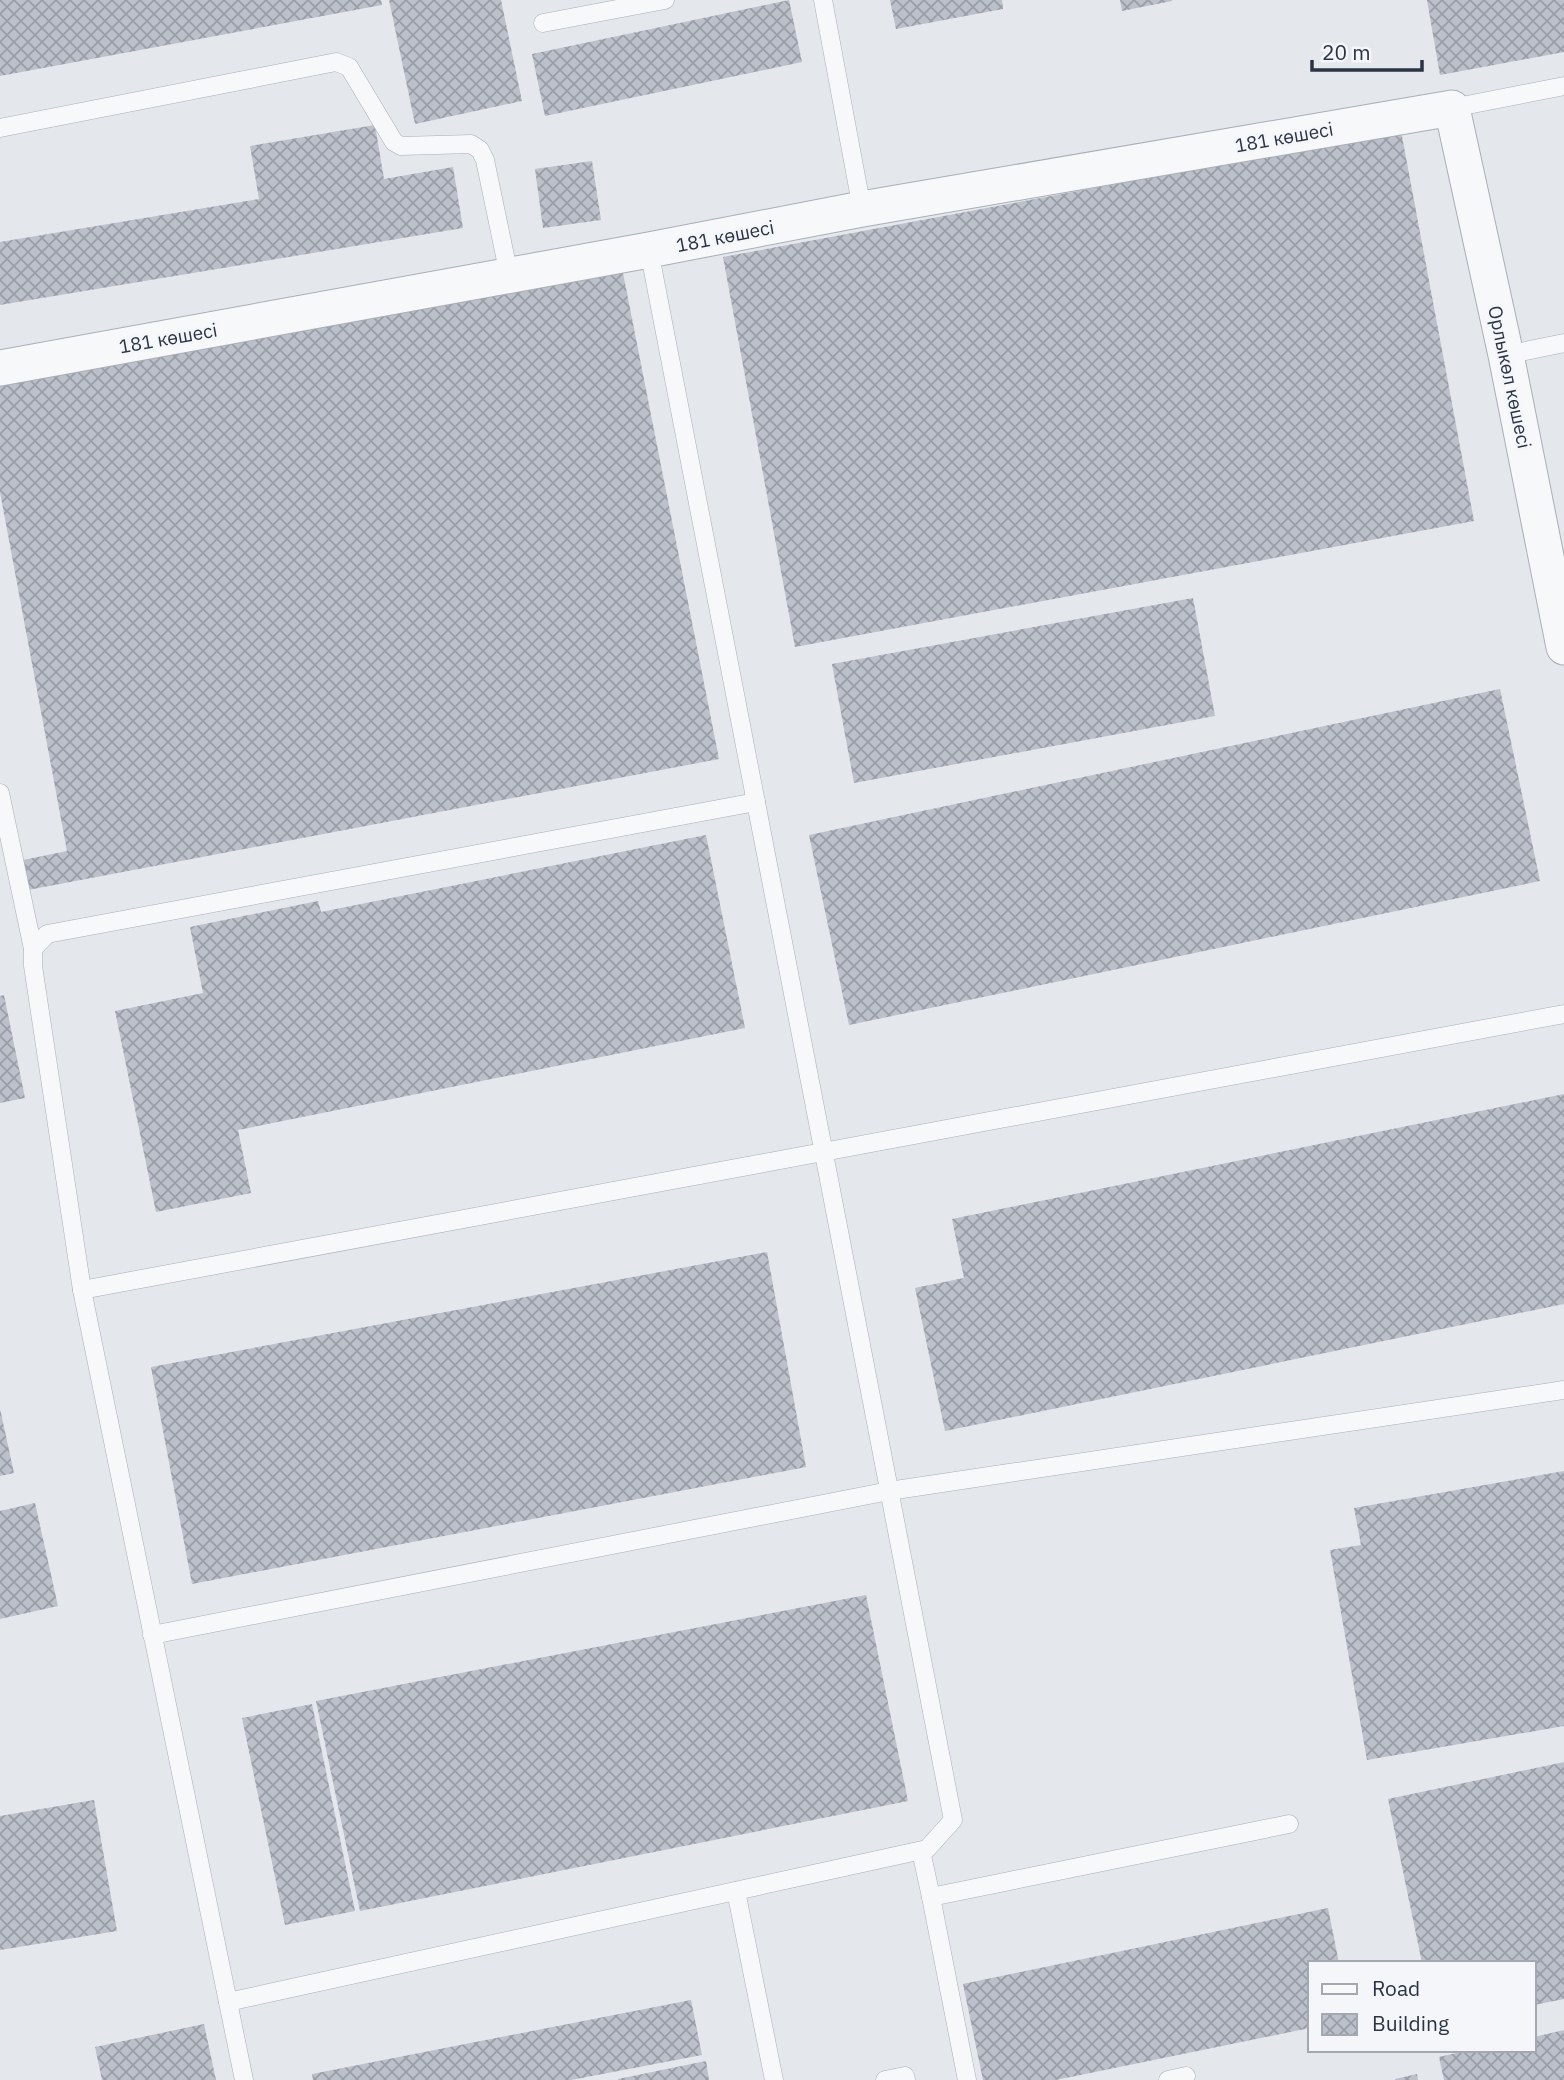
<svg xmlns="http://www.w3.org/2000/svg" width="1564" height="2080" viewBox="0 0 1564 2080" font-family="'IBM Plex Sans',sans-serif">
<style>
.building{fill:url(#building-cross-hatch)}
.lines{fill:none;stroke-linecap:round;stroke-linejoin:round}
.lane-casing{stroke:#a9aeb7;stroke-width:19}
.street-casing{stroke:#a9aeb7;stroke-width:37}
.lane{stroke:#f7f8fa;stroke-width:18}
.street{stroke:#f7f8fa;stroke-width:35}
.labels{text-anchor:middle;stroke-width:5;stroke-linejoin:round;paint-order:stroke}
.street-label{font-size:19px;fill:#2b3445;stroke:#f4f6f9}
</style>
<defs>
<pattern id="building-cross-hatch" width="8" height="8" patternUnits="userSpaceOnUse" patternTransform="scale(1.75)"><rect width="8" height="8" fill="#bbc0ca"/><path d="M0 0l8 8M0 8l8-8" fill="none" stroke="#989da6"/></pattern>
</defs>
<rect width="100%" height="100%" fill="#e4e7ec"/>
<g class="building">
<path d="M0 0H381L382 5 0 76Z"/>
<path d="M389 0H501L522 101 415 124Z"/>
<path d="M789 0 802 62 545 116 532 54Z"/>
<path d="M890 0H1002L1003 9 896 29Z"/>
<path d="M1120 0H1172V1L1122 11Z"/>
<path d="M1427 0H1564V52L1440 75Z"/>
<path d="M375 125 384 179 453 167 463 228 0 305V242L259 199 250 146Z"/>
<path d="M1401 131 1474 521 795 647 723 257Z"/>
<path d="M592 161 601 220 543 228 535 169Z"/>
<path d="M622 268 719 759 28 890 23 860 67 851 0 492V384Z"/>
<path d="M1193 598 1215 716 854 783 832 664Z"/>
<path d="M1500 689 1540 881 849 1025 809 835Z"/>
<path d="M706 835 745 1028 238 1130 251 1193 156 1212 115 1011 203 993 190 927 318 901 321 912Z"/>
<path d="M4 995 25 1098 0 1103V996Z"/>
<path d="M1564 1094V1304L945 1431 915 1288 964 1278 952 1219Z"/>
<path d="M767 1252 806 1467 192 1584 151 1367Z"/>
<path d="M0 1409 14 1473 0 1476Z"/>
<path d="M1564 1471V1726L1367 1760 1330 1550 1361 1545 1354 1508Z"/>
<path d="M35 1503 58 1606 0 1619V1511Z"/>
<path d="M866 1595 908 1801 360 1911 316 1701Z"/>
<path d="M312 1704 355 1911 285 1925 242 1718Z"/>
<path d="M1564 1762V1999L1534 2005V1963H1422L1388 1799Z"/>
<path d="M94 1800 117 1931 0 1950V1816Z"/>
<path d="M1328 1908 1339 1963H1310V2028L1056 2080H983L963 1984Z"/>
<path d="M691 2000 702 2055 571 2080H313L312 2074Z"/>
<path d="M204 2024 216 2080H102L95 2047Z"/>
<path d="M1564 2030V2080H1444L1439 2057 1469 2050H1534V2037Z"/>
<path d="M706 2061 709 2080H618V2079Z"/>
<path d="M1417 2074 1418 2080H1395V2079Z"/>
</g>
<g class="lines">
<g class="lane-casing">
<g id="lane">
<path d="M823 0 862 209"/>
<path d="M543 23 665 0"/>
<path d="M1452 108 1564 86"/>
<path d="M0 128 336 62 349 67 394 142 401 146 471 144 480 150 485 160 509 275"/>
<path d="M1506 355 1564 343"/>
<path d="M0 793 33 949V966L82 1290 244 2080"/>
<path d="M33 949 47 934 756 802"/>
<path d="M82 1290 1564 1014"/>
<path d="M152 1635 889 1491 1564 1390"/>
<path d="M921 1851 931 1897"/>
<path d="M736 1891 774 2080"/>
<path d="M228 2002 927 1849 953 1820 649 250"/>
<path d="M885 2080 905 2076 906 2080"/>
<path d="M967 2080 931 1897 1289 1824"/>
<path d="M1168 2080 1186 2076"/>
</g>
</g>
<g class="street-casing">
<path id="street" d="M0 368 649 250 862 209 1452 108 1506 355 1564 647"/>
</g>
<use href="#lane" class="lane"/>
<use href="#street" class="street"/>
</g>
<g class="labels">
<g class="street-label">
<text transform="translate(1284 137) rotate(-10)" y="7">181 көшесі</text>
<text transform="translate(725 236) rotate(-11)" y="7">181 көшесі</text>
<text transform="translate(168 338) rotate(-10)" y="7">181 көшесі</text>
<text transform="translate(1510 377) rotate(78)" y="7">Орлыкөл көшесі</text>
</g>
</g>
<rect x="1308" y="1961" width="228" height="91" fill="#f4f6f9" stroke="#a4a8b1" stroke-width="2"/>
<rect x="1322" y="1984" width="35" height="10" fill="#f7f8fa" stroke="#a4a8b1" stroke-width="2"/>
<text x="1372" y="1996" font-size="21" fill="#2b3445">Road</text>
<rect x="1322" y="2014" width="35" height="21" fill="url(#building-cross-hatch)" stroke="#a4a8b1" stroke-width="2"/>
<text x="1372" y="2031" font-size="21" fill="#2b3445">Building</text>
<path d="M1312 60v10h110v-10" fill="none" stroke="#2b3445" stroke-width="3.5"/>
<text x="1322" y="60" font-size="21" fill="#2b3445" stroke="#f4f6f9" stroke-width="5" paint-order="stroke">20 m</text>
</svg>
